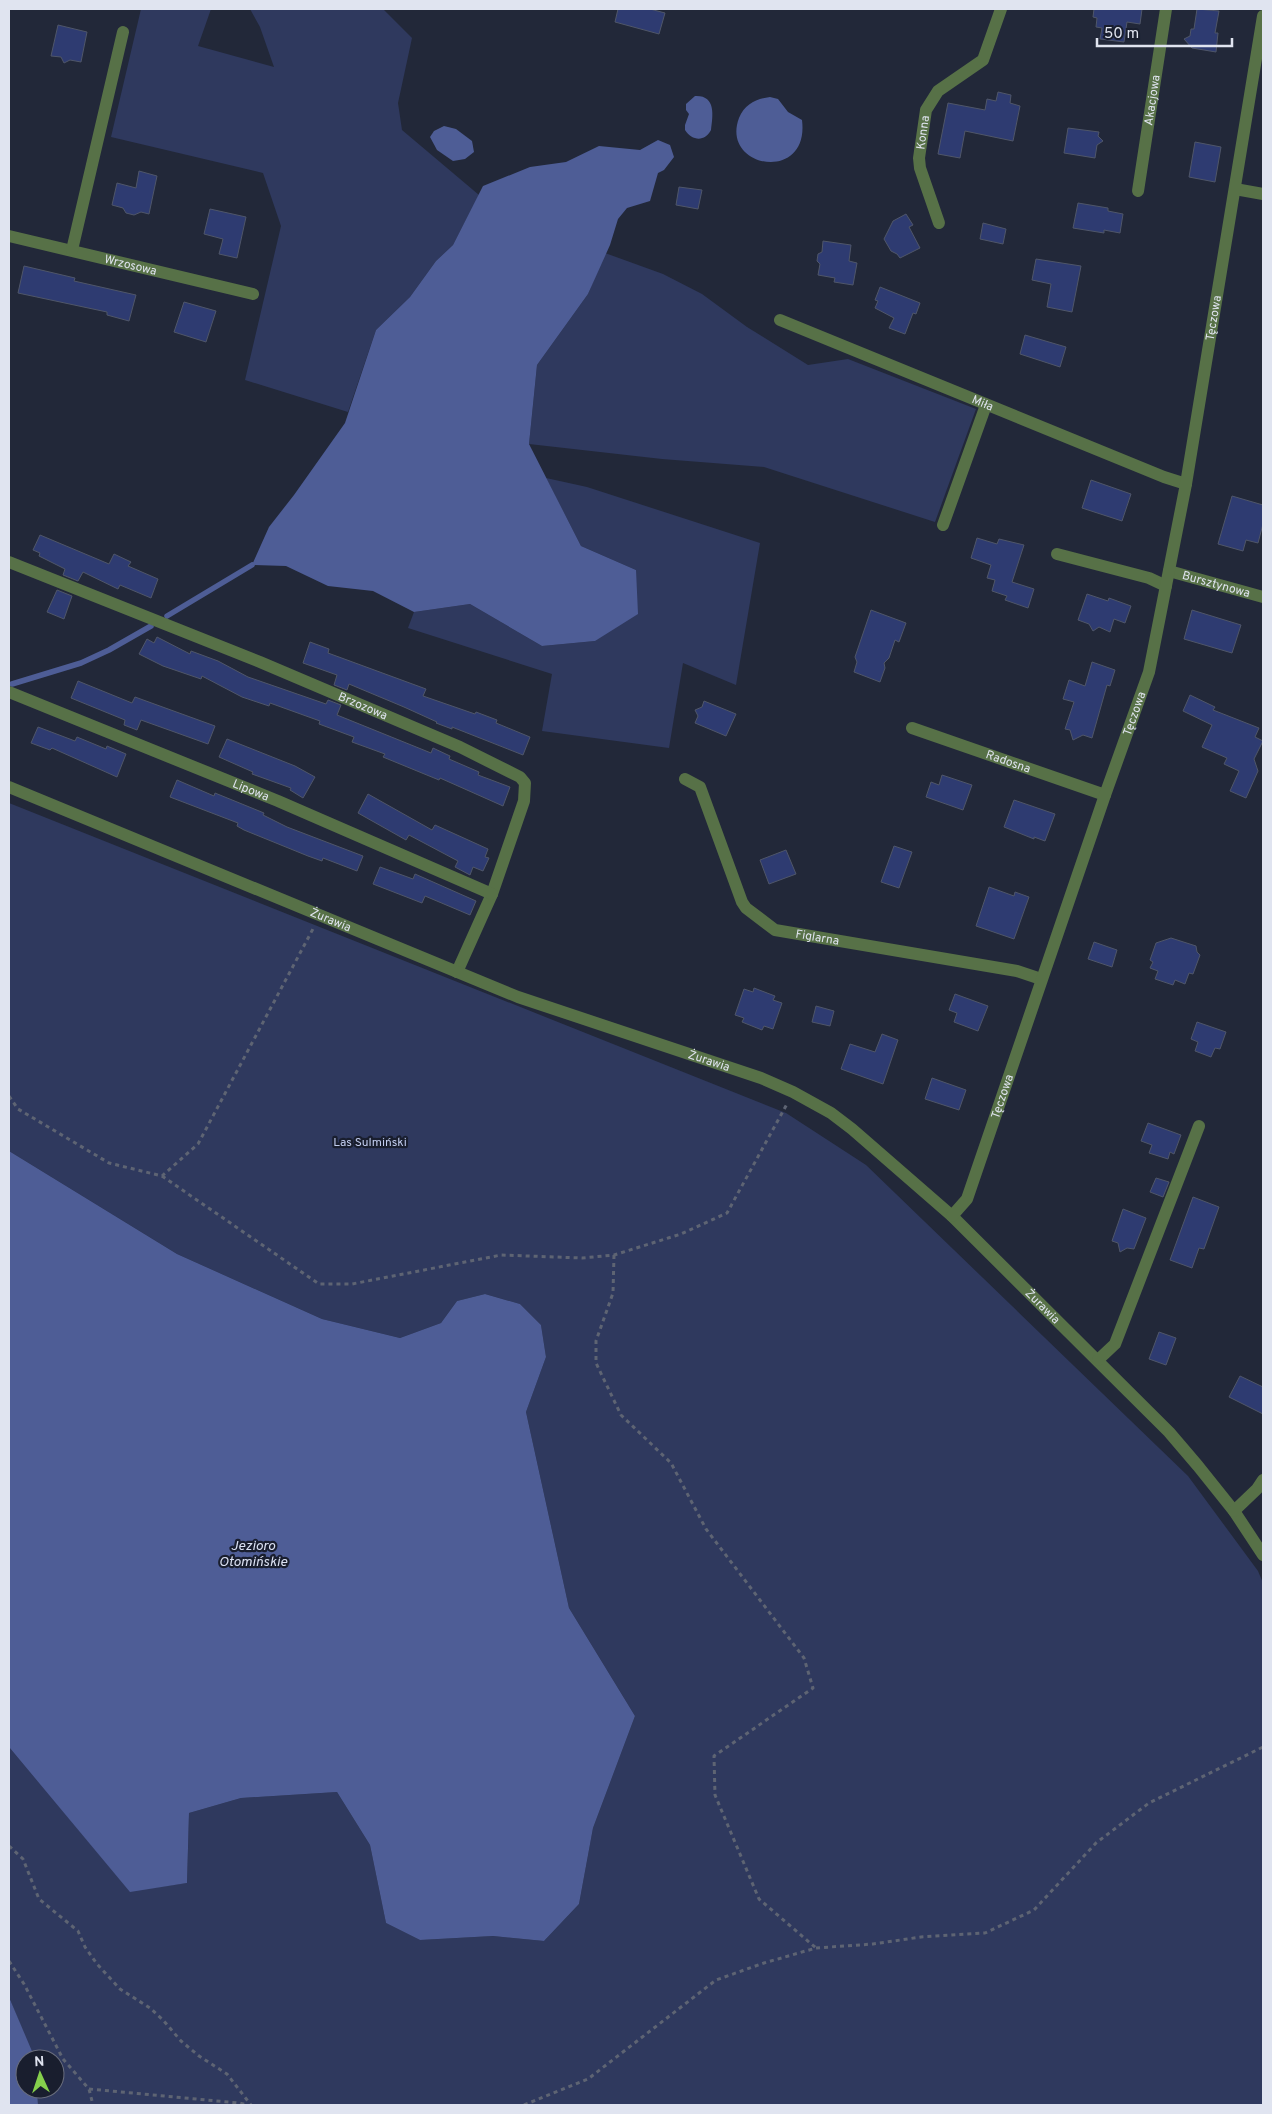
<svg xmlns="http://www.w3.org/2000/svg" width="1272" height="2114" viewBox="0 0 1272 2114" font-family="Overpass,sans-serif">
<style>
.green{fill:#2f395e}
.water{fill:#4e5d96}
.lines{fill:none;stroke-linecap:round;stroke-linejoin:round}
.stream{stroke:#4e5d96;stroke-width:5.5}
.building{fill:#2e3b71;stroke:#4f5669}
.path{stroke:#5e6473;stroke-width:3;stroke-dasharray:4 4;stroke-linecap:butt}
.minor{stroke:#577147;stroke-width:12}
.labels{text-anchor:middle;stroke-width:4.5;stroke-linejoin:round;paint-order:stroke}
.street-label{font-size:12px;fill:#e0e4f0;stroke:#191e2e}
.park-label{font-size:12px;fill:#c2cdef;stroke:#191e2e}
.water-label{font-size:14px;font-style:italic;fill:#dbe1f3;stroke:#191e2e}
</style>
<rect width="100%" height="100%" fill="#222839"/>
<g class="green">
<path d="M141 9H211L198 46 274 67 260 27 250 9H383L412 38 398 103 402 130 479 195 453 245 436 261 410 297 376 330 348 412 245 380 281 226 263 173 111 137Z"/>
<path d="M605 253 663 274 702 294 747 327 808 365 848 359 976 409 935 522 764 467 662 459 529 444 537 365 588 294Z"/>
<path d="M546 478 587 487 760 543 736 685 683 663 669 748 542 731 552 674 408 628 414 612 470 604 542 646 595 641 636 570 581 546Z"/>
<path d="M9 803 786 1113 866 1165 1188 1476 1258 1571 1263 1583V2105H38L37 2089H55V2059H34L9 1997V1747L130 1891 187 1883 189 1813 241 1798 337 1792 370 1845 386 1923 420 1940 493 1936 544 1941 579 1904 593 1828 635 1716 569 1608 526 1412 546 1357 541 1325 520 1304 485 1294 457 1301 441 1323 400 1338 322 1319 177 1254 9 1151Z"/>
</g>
<g class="water">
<path d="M695 96C716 95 713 115 711 130 705 142 692 141 685 130V125L689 114 686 110V104Z"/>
<path d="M770 97 778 99 788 112 802 120C810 184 720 168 739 118 745 104 756 99 770 97Z"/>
<path d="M444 126 456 129 472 141 474 152 465 159 453 161 437 150 430 137 434 131Z"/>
<path d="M658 140 670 145 674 157 664 170 658 173 650 201 627 208 618 219 610 245 588 294 537 365 529 444 581 546 636 570 638 614 595 641 542 646 470 604 414 612 373 591 328 586 286 566 252 565 269 527 294 495 345 423 376 330 410 297 436 261 453 245 483 186 530 167 566 162 599 146 640 150Z"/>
<path d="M9 1151 177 1254 322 1319 400 1338 441 1323 457 1301 485 1294 520 1304 541 1325 546 1357 526 1412 569 1608 635 1716 593 1828 579 1904 544 1941 493 1936 420 1940 386 1923 370 1845 337 1792 241 1798 189 1813 187 1883 130 1892 9 1747Z"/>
<path d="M9 1997 34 2056V2059H25V2089H37L38 2105H9Z"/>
</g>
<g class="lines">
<g class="stream">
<path d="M167 616 252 565"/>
<path d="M12 684 81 663 109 650 151 626"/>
</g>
</g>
<g class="building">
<path d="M618 9H650L665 13 659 34 615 22Z"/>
<path d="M1094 9H1142L1140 24 1127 22 1124 42 1100 39 1102 28 1096 27 1097 18 1093 17Z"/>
<path d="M1197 9 1219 11 1215 33H1218L1216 52 1192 48 1184 39 1190 36 1191 29H1194Z"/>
<path d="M58 25 87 32 81 62 70 60 64 63 61 57 51 56Z"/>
<path d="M998 92 1011 95 1010 103 1020 106 1013 141 965 131 960 158 938 154 948 103 985 110 987 99 996 101Z"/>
<path d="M1068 128 1099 132 1098 136 1103 141 1097 145 1095 158 1064 153Z"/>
<path d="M1195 142 1221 147 1215 182 1189 177Z"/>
<path d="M139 171 157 176 149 214 141 212 134 215 126 213 123 208 112 205 117 183 136 188Z"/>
<path d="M679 187 702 190 698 209 676 205Z"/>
<path d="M1078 203 1108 208V211L1123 214 1120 233 1104 230V233L1073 228Z"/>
<path d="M210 209 246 217 237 258 219 254 223 239 204 234Z"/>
<path d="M906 214 913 225 909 227 920 248 900 258 897 254 891 251 884 239 893 221Z"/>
<path d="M983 223 1006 229 1003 244 980 239Z"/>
<path d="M823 241 851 245 849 261 857 263 853 285 834 282 835 278 818 275 820 264 817 261 818 254 822 252Z"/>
<path d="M1036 259 1081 266 1072 312 1047 307 1051 284 1032 280Z"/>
<path d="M24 266 75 278 74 281 136 295 129 321 107 315V312L18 293Z"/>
<path d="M880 287 920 303 916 314 913 313 905 334 889 328 894 318 875 308 878 301 875 300Z"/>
<path d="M184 302 216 311 206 342 174 332Z"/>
<path d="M1025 335 1066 347 1060 367 1020 354Z"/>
<path d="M1091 480 1131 494 1122 521 1082 508Z"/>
<path d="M1232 496 1263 505V524L1258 543 1246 540 1243 551 1218 544Z"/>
<path d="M40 535 109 564 114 554 131 562 128 566 158 579 151 598 120 585 118 589 83 572 78 581 63 575 65 569 39 556 40 553 33 550Z"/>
<path d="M977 538 997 544 999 539 1024 545 1012 582 1034 589 1028 608 1005 600 1007 596 992 591 995 580 987 578 991 565 971 558Z"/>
<path d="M57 590 72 596 64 619 47 612Z"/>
<path d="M1087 594 1108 601 1109 598 1131 606 1125 623 1114 619 1110 632 1099 627 1093 631 1089 624 1078 620Z"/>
<path d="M871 610 906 623 899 642 895 640 889 658 884 663 885 668 880 682 854 672 857 662 855 657Z"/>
<path d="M1192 610 1241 625 1232 653 1184 639Z"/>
<path d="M157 637 190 654 191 651 218 661 248 677 326 704 328 700 341 705 337 715 431 753 433 748 450 756 449 759 479 772 478 775 510 787 503 806 440 778 439 780 383 757 385 754 352 742 354 737 319 724 320 721 270 703 269 706 242 697 202 676 201 679 163 666 139 654 147 639 154 643Z"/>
<path d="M310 642 329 649 328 653 426 689 423 696 475 714 476 712 497 720 496 723 530 737 523 755 452 727V729L436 723 437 722 404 707 349 684 347 690 334 685 337 675 303 663Z"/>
<path d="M1092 662 1115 670 1110 686 1107 685 1092 738 1083 735 1073 740 1070 730 1065 729 1074 702 1063 699 1069 680 1085 686Z"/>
<path d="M78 681 132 703 135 697 215 726 208 744 141 720 137 730 124 725 125 720 71 698Z"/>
<path d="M1190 695 1215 707 1213 710 1259 728 1255 737 1263 741 1254 759 1258 771 1246 798 1230 791 1239 771 1224 764 1227 758 1202 747 1212 725 1183 711Z"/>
<path d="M704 701 736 714 726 736 695 723 698 716 695 710 702 707Z"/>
<path d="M38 727 75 741 77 737 106 749 107 746 126 754 117 777 52 748 50 750 31 743Z"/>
<path d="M227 739 295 766 315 777 303 798 290 790 291 788 252 774 253 772 219 757Z"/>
<path d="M942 775 972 785 963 810 926 797 931 782 939 785Z"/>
<path d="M177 780 214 796 215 793 264 813 263 815 287 827 363 856 357 871 323 858 322 861 308 856 244 830 237 826 238 823 170 797Z"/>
<path d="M368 794 432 830 435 825 488 849 485 857 489 858 483 871 473 867 470 875 455 867 458 861 409 835 406 840 358 813Z"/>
<path d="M1014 800 1055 814 1045 841 1034 837V839L1004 827Z"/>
<path d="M894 846 912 852 899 888 881 882Z"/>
<path d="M786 850 796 874 769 884 760 860Z"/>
<path d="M380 867 413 879 415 874 476 901 470 915 425 896 422 903 373 884Z"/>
<path d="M989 887 1014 896 1015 892 1029 897 1014 939 976 926Z"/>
<path d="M1171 938 1196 946 1197 952 1200 955 1193 974 1189 973 1185 984 1175 980 1173 985 1155 979 1158 971 1150 968 1153 962 1150 960 1156 943Z"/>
<path d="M1094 942 1117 950 1112 967 1088 959Z"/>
<path d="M754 988 775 996 773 1000 782 1003 773 1029 764 1026 762 1030 742 1022 744 1018 735 1015 744 989 753 992Z"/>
<path d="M955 994 988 1006 978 1031 954 1022 957 1013 949 1010Z"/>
<path d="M816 1006 834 1011 830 1026 812 1022Z"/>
<path d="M1197 1022 1226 1032 1220 1049 1215 1048 1211 1057 1195 1051 1198 1042 1191 1039Z"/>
<path d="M882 1034 898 1040 883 1084 841 1069 850 1044 875 1052Z"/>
<path d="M932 1078 966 1090 959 1110 925 1099Z"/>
<path d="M1148 1123 1181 1135 1174 1154 1170 1152 1168 1159 1149 1153 1152 1145 1141 1141Z"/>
<path d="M1156 1178 1169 1182 1163 1197 1150 1192Z"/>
<path d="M1193 1197 1219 1207 1204 1249 1199 1248 1192 1268 1170 1260Z"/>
<path d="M1123 1209 1146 1218 1134 1249 1127 1248 1120 1252 1118 1243 1112 1241Z"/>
<path d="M1159 1332 1176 1338 1166 1365 1149 1359Z"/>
<path d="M1240 1376 1263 1387V1414L1229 1397Z"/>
</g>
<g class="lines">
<g class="path">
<path d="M9 1096 18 1109 109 1163 162 1176 198 1144 314 927"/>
<path d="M162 1176 319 1284H352L501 1255 582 1258 614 1255 681 1234 727 1213 787 1104"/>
<path d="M614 1255 613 1293 596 1341V1363L621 1415 671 1463 706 1529 804 1658 813 1688 714 1756 715 1795 759 1899 816 1948"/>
<path d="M9 1846 23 1859 39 1899 78 1931 85 1947 97 1964 120 1989 150 2008 163 2020 181 2041 199 2056 227 2074 251 2105"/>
<path d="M9 1961 24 1984 63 2059 89 2089 93 2105"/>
<path d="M89 2089 239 2103 247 2105"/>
<path d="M524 2105 588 2079 716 1980 764 1963 816 1948 873 1944 921 1937 985 1933 1034 1910 1096 1843 1149 1803 1263 1747"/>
</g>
<g class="minor">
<path d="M1235 189 1263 194"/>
<path id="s1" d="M1138 191 1166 9"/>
<path id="s2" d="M939 223 920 168 919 158 926 110 938 91 983 60 1001 9"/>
<path id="s3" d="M9 236 253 294"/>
<path d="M72 250 123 32"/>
<path id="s4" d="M780 320 1164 477 1186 484"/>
<path d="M943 525 986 405"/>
<path d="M1057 554 1149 578 1166 586"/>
<path id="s5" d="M9 562 260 662 460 747 520 777 525 783 524 801 492 894 457 972"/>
<path id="s6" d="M1169 571 1263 597"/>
<path id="s7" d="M9 692 278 801 492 894"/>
<path id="s8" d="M912 728 1105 795"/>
<path id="s9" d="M685 779 700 787 742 902 746 908 775 930 1017 971 1041 979"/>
<path id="s10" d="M9 787 518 997 761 1078 793 1092 831 1113 852 1129 952 1216 1169 1432 1198 1466 1234 1511 1263 1555"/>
<path id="s11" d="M952 1216 967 1199 1105 795 1149 672 1186 484 1263 16"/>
<path d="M1098 1360 1115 1344 1199 1126"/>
<path d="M1234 1511 1257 1489 1263 1480"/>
</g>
</g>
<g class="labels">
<g class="street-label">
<text dy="4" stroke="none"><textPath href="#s1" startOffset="92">Akacjowa</textPath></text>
<text dy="4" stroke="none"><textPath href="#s2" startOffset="94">Konna</textPath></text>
<text dy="4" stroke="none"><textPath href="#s3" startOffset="125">Wrzosowa</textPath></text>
<text dy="4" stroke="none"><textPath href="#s11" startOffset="940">Tęczowa</textPath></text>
<text dy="4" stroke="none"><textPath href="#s4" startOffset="219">Miła</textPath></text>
<text dy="4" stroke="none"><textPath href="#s6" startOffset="49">Bursztynowa</textPath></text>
<text dy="4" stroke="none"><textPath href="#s5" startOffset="382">Brzozowa</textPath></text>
<text dy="4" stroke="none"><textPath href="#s11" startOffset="536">Tęczowa</textPath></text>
<text dy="4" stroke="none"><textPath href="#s8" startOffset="102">Radosna</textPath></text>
<text dy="4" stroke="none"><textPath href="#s7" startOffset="261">Lipowa</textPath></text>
<text dy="4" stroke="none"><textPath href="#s10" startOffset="348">Żurawia</textPath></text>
<text dy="4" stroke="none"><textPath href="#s9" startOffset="226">Figlarna</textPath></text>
<text dy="4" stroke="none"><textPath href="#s10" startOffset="752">Żurawia</textPath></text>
<text dy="4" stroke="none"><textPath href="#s11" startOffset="131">Tęczowa</textPath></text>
<text dy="4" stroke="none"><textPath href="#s10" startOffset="1172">Żurawia</textPath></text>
</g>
<g class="park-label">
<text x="370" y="1146">Las Sulmiński</text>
</g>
<g class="water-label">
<text x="253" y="1550">Jezioro<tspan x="253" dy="16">Otomińskie</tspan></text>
</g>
</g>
<rect width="1272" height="2114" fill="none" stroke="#e0e4f0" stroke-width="20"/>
<g transform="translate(40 2074) rotate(357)"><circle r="24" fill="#191e2e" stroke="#696d7c"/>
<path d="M0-4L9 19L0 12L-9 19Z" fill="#85cf4c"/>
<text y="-8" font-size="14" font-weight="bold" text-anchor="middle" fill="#e0e4f0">N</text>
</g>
<path d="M1097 38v8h135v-8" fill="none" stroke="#e0e4f0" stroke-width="2.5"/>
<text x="1104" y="38" font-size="15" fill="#e0e4f0" stroke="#191e2e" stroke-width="4" paint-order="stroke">50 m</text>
</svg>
